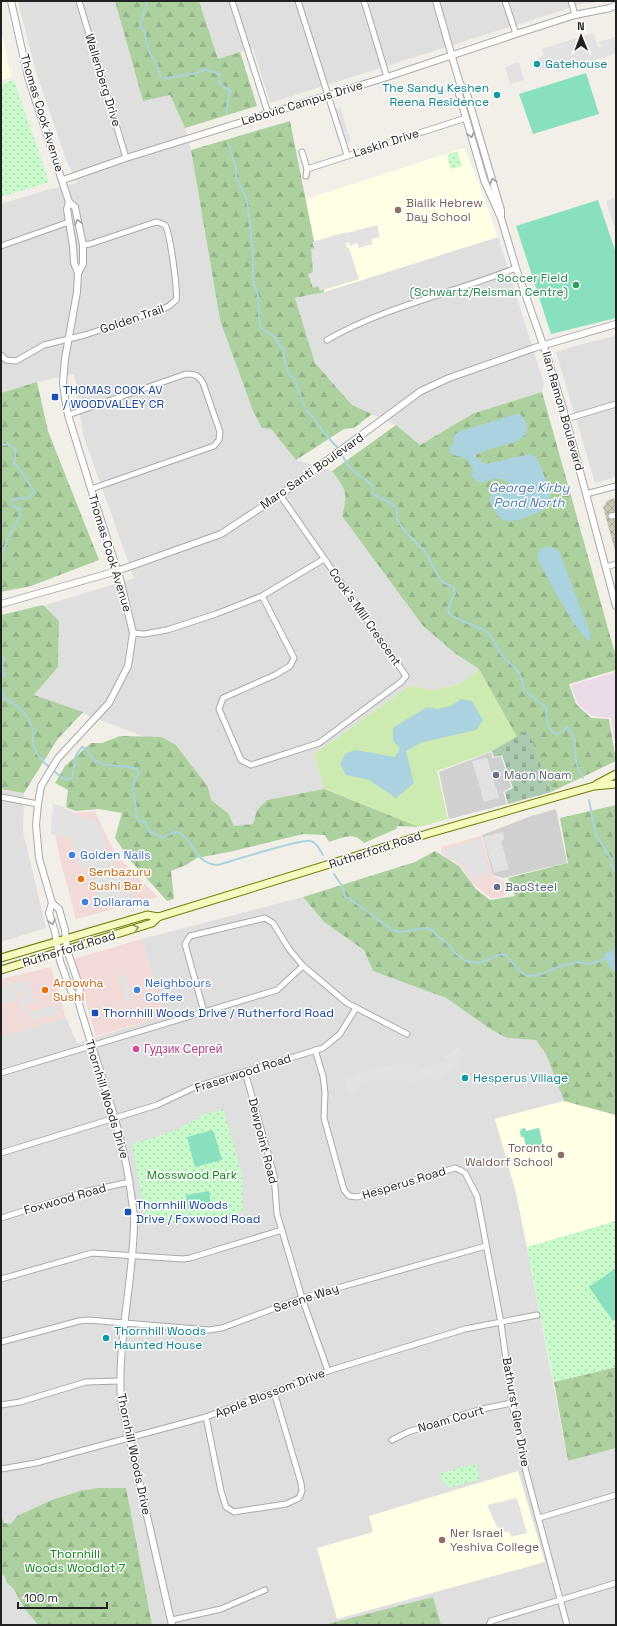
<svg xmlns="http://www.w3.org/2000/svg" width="617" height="1626" viewBox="0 0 617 1626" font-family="'Space Grotesk',sans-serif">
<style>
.residential{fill:#e0dfdf}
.commercial{fill:#f2dad9}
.industrial{fill:#ebdbe8}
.education{fill:#ffffe5}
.religious{fill:#d0d0d0}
.construction{fill:url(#construction-cross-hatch)}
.grass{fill:#cdebb0}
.forest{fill:url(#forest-firs)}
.cemetery{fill:url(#cemetery-stones)}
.park{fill:url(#park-dots)}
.pitch{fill:#88e0be}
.parking{fill:#e2e2e2}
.water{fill:#aad3df}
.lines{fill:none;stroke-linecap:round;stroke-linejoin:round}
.stream{stroke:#aad3df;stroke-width:2}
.river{stroke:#aad3df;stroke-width:11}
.minor-casing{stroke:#a9a9a9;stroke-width:7}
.tertiary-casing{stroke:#a9a9a9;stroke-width:8}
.secondary-casing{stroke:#707d05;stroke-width:9}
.minor{stroke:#fff;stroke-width:5}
.tertiary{stroke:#fff;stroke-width:6}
.secondary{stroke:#f7fabf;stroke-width:7}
.oneway{stroke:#9c9c9c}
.oneway2{stroke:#979978}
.culture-dot{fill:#0f9aa8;stroke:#fff;stroke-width:1.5}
.education-dot{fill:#8d6e63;stroke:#fff;stroke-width:1.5}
.leisure-dot{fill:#2e9e5b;stroke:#fff;stroke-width:1.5}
.transit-dot{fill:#1a4fb4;stroke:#fff;stroke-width:1.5}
.worship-dot{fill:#6b7280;stroke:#fff;stroke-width:1.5}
.shop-dot{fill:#3f7fe0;stroke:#fff;stroke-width:1.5}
.food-dot{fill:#e8710a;stroke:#fff;stroke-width:1.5}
.service-dot{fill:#5c6f8a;stroke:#fff;stroke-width:1.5}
.hotel-dot{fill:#d1479c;stroke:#fff;stroke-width:1.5}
.labels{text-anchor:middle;stroke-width:3;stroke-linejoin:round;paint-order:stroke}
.culture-label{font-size:12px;fill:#0d838f;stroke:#fff;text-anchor:start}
.street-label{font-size:12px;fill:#222;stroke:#fff}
.education-label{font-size:12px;fill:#785e54;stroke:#fff;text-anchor:start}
.leisure-label{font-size:12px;fill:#27864d;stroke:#fff;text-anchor:end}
.transit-label{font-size:12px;fill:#164399;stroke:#fff;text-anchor:start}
.worship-label{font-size:12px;fill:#5b616d;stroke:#fff;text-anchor:start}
.shop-label{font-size:12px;fill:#366cbe;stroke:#fff;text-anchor:start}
.food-label{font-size:12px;fill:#c56008;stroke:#fff;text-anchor:start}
.service-label{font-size:12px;fill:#4e5e75;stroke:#fff;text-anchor:start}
.hotel-label{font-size:12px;fill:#b23c85;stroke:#fff;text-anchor:start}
.park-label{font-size:12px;fill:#0c8416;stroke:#fff}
.water-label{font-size:13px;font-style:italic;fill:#4a7aab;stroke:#fff}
</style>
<defs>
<pattern id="construction-cross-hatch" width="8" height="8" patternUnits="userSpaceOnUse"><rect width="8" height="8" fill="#c7c7b4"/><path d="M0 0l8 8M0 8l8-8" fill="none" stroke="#abab9a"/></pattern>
<pattern id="forest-firs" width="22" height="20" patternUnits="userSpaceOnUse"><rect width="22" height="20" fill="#add19e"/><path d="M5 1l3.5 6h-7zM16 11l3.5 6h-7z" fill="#95b388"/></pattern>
<pattern id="cemetery-stones" width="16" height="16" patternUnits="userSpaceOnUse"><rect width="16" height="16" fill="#aacbaf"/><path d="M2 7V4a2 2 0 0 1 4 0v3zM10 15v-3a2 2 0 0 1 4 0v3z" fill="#92ae96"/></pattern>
<pattern id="park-dots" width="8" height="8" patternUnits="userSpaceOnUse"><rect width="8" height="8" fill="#c8facc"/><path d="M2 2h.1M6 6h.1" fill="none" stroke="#acd6af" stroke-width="1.8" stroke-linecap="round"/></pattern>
</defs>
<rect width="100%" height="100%" fill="#f2efe9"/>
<g class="residential">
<path d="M18 1H115L143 100 170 95 185 128 191 150 220 320 271 429 296 460 332 471 344 488 346 497 342 516 423 626 456 654 479 669 462 683 435 690 409 686 314 754 324 789 267 800 257 810 253 824 234 826 228 813 211 800 208 787 176 745 162 737H145L34 695 58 667 59 621 43 606 134 578 83 435 74 374 37 382 1 393V204L50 189 77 183 67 162 36 72Z"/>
<path d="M199 1H607L582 4 270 103 253 48 218 59Z"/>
<path d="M498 237 544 384 542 392 474 413 420 445 396 425 352 405 315 363 295 298 324 292Z"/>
<path d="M616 336V477L595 483 556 352 593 341Z"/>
<path d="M1 789 24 793 23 831 46 928 1 942Z"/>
<path d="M303 897 324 922 364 950 373 971 446 998 492 1030 507 1038 536 1040 546 1054 564 1101 495 1119 516 1192 568 1461 616 1448V1625H1V1036L66 1018 77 1043 165 1016 142 939Z"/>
</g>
<g class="commercial">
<path d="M95 811 112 847 123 862 158 897 76 919 62 867 51 815Z"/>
<path d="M481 836 493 876 507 883 511 890 502 897 491 898 472 883 461 866 441 853V847Z"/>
<path d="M142 939 165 1016 96 1036 73 959Z"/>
<path d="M51 967 66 1018 1 1036V979Z"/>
</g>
<path class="industrial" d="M616 672V749L611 718 592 716 578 704 571 685Z"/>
<g class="education">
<path d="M1 30 11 77 1 80Z"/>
<path d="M464 148 477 179 498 237 324 292 306 199Z"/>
<path d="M564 1101 616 1115V1221L527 1247 516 1192 495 1119Z"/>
<path d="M518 1471 545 1562 337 1619 317 1548 373 1532 369 1516Z"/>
</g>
<g class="religious">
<path d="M491 752 493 758 501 756 511 787 503 792 507 804 449 819 439 772Z"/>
<path d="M556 809 567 863 503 878 493 875 482 835 531 816Z"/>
</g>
<path class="construction" d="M616 498V554L603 507 608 500Z"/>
<path class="grass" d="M479 669 517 737 492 751 437 771 448 819 419 827 324 789 314 754 409 686 435 690 462 683Z"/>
<g class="forest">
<path d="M115 1H199L218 59 240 52 257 106 185 128 170 95 143 101Z"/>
<path d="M290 121 324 292 295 298 315 363 352 405 372 414 354 428 344 429 296 460 271 429 262 428 253 411 220 320 191 150Z"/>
<path d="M37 382 48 431 99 560 31 586 1 592V393Z"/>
<path d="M542 392 616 657V670L569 684 576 704 591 718 609 719 616 761 551 792 528 731 517 737 479 669 456 654 423 626 342 516C348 491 347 492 332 471L396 425 420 445 474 413Z"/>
<path d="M43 605 59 621 58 667 34 695 83 712 57 740 24 793 1 789V615Z"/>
<path d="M120 736 162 737 176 745 208 787 211 800 228 813 234 826 253 824 257 810 267 800 324 789 419 827 398 826 396 829 364 843C353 831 343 838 329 842L325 835 303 834 229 852 197 858 186 865 171 871 174 899 167 901 131 861 115 838 122 813 99 809 75 811 66 807 68 790 55 783 65 766 91 743H102Z"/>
<path d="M616 805V1115L564 1101 546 1054 536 1040 507 1038 492 1030 446 998 373 971 364 950 324 922 303 897 415 862 435 851 459 866 476 889 490 900 515 896 508 878 568 863 560 818Z"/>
<path d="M616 1367V1448L568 1461 554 1382Z"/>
<path d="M98 1488H126L152 1625H38C33 1617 26 1612 22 1604 17 1596 16 1589 7 1583L5 1576 1 1575V1515L4 1523 11 1524 17 1516 52 1500 80 1491Z"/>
<path d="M433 1597 441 1625H324Z"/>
</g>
<path class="cemetery" d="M528 730 551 792 508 804 505 792 513 788 502 755 494 757 492 751Z"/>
<g class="park">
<path d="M14 80 49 182 1 197V84Z"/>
<path d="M457 151 462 166 451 169 447 155Z"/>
<path d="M223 1109 242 1174 243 1210 220 1219 178 1223 146 1220 132 1144 174 1131 206 1114Z"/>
<path d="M616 1221V1367L554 1382 527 1247Z"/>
<path d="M476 1464 480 1479 450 1488 442 1480 440 1473Z"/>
</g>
<g class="pitch">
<path d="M586 73 599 114 533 134 519 94Z"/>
<path d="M598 200 616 253V318L551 334 516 226Z"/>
<path d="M525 1128 526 1131 539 1128 543 1145 526 1148 524 1137H521L520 1132 521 1129Z"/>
<path d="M213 1130 222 1160 195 1167 187 1137Z"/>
<path d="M209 1191 211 1205 188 1209 186 1195Z"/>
<path d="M616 1268V1319L613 1321 589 1287Z"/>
</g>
<g class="parking">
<path d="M593 33 598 48 601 47 599 42 616 37V53L558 72 556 65 541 70 537 58 544 55 542 49Z"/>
<path d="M519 62 524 80 510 84 505 67Z"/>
<path d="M340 107 351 141 346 143 335 109Z"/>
<path d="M616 197V233L606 201Z"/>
<path d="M377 225 380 237 371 239 373 244 359 248 357 243 350 246 349 243H345L347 248H349L359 279 320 291 318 286 313 288 308 274 313 272 311 249 314 248 312 242 346 232 347 233Z"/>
<path d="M487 758 499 798 484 802 472 761Z"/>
<path d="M53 804 62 806 77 815 93 821 98 820 108 858 126 876 135 901 107 908 105 902 98 904 86 866 80 867 72 839 51 834Z"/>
<path d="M503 832 504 839 501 842 509 869 494 873 483 837Z"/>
<path d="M479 839 489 873 470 880 465 862 458 863 446 858 443 850Z"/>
<path d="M125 974 133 1001 127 1003 119 975Z"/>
<path d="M29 980 35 1002 27 1004 29 1012 57 1005 60 1013 32 1021 29 1012 23 1014 18 996 24 995 23 991 15 993 17 1000 1 1004V988Z"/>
<path d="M459 1047 465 1055 456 1062 459 1066 439 1077 423 1080 394 1082 393 1077 373 1081 361 1085 351 1093 345 1081 357 1075 375 1068 418 1063 419 1068 432 1063 446 1061 443 1057Z"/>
<path d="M517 1498 527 1533 511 1537 510 1532 502 1531 496 1525 487 1505Z"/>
</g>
<g class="water">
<path d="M519 413C523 416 524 419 526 423 533 442 502 445 490 449 485 450 481 453 476 455V457L485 464 530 454 536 457 542 469 550 496 543 510C532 515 508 528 498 516 495 512 492 505 489 500L491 494H504L511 489 509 483C507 482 503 479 500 479 486 477 483 490 471 475L473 470 467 459 454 455 450 452V447L454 443 453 436 458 432Z"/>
<path d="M549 546 559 551 591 635 590 641C575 633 548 578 538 560V554L540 549Z"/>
<path d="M461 699 472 701 483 720 476 730 420 743 406 751 414 783 396 798 369 780 346 775 340 764 345 754 355 750 395 757 400 748 393 741V728L427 707 437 709 451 706Z"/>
</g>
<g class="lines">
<g class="stream">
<path d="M147 1 140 27 144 31 149 52 157 65 159 73 162 78H167L197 73 205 69 219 74 220 75 219 82 224 87 230 90 226 113"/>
<path d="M228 143 236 167V177L247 200 253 250V279L258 296 260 327 276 338 280 347 284 348V358L289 375 294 378 295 380 304 406 307 411 314 418 324 433 338 448 349 467 372 485 373 494 394 505 397 509V519L404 530 426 553 438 576 443 582 453 587 455 593C453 599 446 606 449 613 452 619 479 626 487 632 495 639 496 648 502 655 507 662 515 665 519 673 522 678 522 685 525 690 528 695 541 702 546 708 546 714 547 733 557 734 560 734 564 729 568 727 578 742 573 745 576 761 577 766 581 773 583 778"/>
<path d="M1 445 8 444 16 449 14 463C22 471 27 482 34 491L29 498H16L11 501 12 506 21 509C20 520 14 527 9 536 6 542 6 548 1 554"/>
<path d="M1 655 4 659 2 668 4 676 1 679"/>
<path d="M1 687 4 698"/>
<path d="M1 695 2 698C17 702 29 716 33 731 34 737 31 742 34 747 41 762 53 771 66 780L72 778 76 755 82 747 87 749C94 771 119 763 137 769L139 774C129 785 135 796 136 809 136 815 136 816 139 821L146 822 149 831 162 838 174 832C193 832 192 865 218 865 232 861 303 838 311 841 317 843 320 850 323 855"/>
<path d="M589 800 596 836 607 852 612 861 611 865 616 872"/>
<path d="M616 873V878"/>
<path d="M334 874C336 878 340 882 342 886 346 895 341 896 353 901L392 930 399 932 428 928 433 930 436 935 447 943 455 953 466 961 480 963 502 954 506 955 519 970 525 975 532 976 544 973 563 965 579 962 590 964 610 957 612 951 616 947"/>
</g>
<path class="river" d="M610 957 616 966"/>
<g class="minor-casing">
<g id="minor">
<path d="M79 1 126 158"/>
<path d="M232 1 268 113"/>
<path d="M298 1 347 155"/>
<path d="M364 1 387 77"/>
<path d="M505 1 516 34"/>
<path d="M571 1 575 15"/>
<path d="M302 152 307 169 306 176"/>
<path d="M307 169 466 118"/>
<path d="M1 246 69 222"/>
<path d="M327 340C386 306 454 293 516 268"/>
<path d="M1 355 6 360 16 361 44 345 85 335 163 309 169 306 176 300C178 291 170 232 165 225L157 222 153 223 90 244 83 245"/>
<path d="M68 415 186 374C195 374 198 375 203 383L220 432 219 440 214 446 91 489"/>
<path d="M566 419 616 404"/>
<path d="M586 494 616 486"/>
<path d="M611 516 616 515"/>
<path d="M606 567 616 564"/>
<path d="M262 596 294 658 290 666 275 675 223 698 219 709 241 760 251 765 319 743 401 682 406 676 280 495"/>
<path d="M133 633 144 634 167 630 216 614 262 596 324 559"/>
<path d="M1 797 38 804"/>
<path d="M204 1012 185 944 190 936 265 918 273 923 289 949 303 966 347 1003 407 1034"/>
<path d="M315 1050 323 1076 325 1093 324 1118 344 1190 349 1196 357 1197 455 1168 460 1170 465 1173 477 1196 501 1323 512 1403 526 1472 567 1625"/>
<path d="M245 1072 274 1175 277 1214 302 1298 328 1371"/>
<path d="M1 1073 277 990 303 966"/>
<path d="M1 1153 157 1105 195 1087 323 1048 340 1034 356 1008"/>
<path d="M1 1218 88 1191 130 1182"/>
<path d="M1 1279 92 1253 183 1259 190 1258 282 1230"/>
<path d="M1 1342 79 1321 88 1320 209 1330 222 1328 302 1298 486 1246"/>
<path d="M1 1405 20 1402 86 1382 120 1381"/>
<path d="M206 1417 221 1491 226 1507 234 1512 240 1511 286 1504 299 1498 302 1491 301 1483 274 1392"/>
<path d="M392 1440 408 1432 482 1409 512 1403"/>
<path d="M1 1469 36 1463 206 1417 328 1371 465 1329 537 1315"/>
<path d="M539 1518 616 1495"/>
<path d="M172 1620 221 1609 265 1590"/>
<path d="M489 1625 491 1621 616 1583"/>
</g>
</g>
<g class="tertiary-casing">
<g id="tertiary">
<path d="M11 1 28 77 69 202 67 209 73 246 74 263 78 273 77 292 65 359 63 383 65 399 68 415 91 489 120 579 133 633 128 666 109 703 58 758 41 786 38 804 36 825 39 858 52 903 49 913 55 932 60 961 71 991 78 1000"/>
<path d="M436 1 460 84 466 91 501 210V218"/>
<path d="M460 84 459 94 484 180 501 218 516 268 547 356 566 419 616 606"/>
<path d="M63 180 126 158 387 77 516 34 575 15 610 8 616 5"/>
<path d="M69 202 75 207 83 245V264L78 273"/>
<path d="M1 604 117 571 221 534 280 495 421 391 449 378 534 348 616 324"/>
<path d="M52 903 59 909 65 930 67 950 80 988 78 1000 80 1007C98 1069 123 1130 131 1194 132 1204 135 1214 134 1224 133 1283 117 1342 121 1402L172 1625"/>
</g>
</g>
<g class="secondary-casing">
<g id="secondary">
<path d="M597 784 616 774"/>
<path d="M1 958 147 915 158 917"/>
<path d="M1 970 152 923 158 917 430 833 594 786 616 784"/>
</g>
</g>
<use href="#minor" class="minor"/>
<use href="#tertiary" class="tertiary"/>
<use href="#secondary" class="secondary"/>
</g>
<defs><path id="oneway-chevron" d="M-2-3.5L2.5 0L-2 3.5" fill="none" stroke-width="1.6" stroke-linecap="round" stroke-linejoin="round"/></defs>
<g class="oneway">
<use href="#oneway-chevron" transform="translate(471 135) rotate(75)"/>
<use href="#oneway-chevron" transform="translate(493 181) rotate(-107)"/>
<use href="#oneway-chevron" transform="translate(78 222) rotate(-104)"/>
<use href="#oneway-chevron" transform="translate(52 922) rotate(73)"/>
</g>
<use class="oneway2" href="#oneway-chevron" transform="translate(136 928) rotate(-18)"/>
<g class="culture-dot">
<circle cx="537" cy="64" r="4"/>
<circle cx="497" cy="95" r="4"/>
<circle cx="465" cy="1078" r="4"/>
<circle cx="106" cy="1338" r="4"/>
</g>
<g class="education-dot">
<circle cx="398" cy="210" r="4"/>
<circle cx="561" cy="1155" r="4"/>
<circle cx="442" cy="1540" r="4"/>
</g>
<circle class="leisure-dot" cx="576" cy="285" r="4"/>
<g class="transit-dot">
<rect x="51" y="393" width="8" height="8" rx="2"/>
<rect x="91" y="1009" width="8" height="8" rx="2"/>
<rect x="124" y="1208" width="8" height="8" rx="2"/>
</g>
<circle class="worship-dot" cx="496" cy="775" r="4"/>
<g class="shop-dot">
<circle cx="72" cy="855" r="4"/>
<circle cx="85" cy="902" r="4"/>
<circle cx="137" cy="990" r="4"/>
</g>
<g class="food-dot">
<circle cx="81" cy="879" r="4"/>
<circle cx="45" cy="990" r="4"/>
</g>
<circle class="service-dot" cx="497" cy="887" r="4"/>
<circle class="hotel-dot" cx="136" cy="1049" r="4"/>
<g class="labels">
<g class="culture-label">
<text x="545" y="68">Gatehouse</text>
<text x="489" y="92" text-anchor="end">The Sandy Keshen<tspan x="489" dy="14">Reena Residence</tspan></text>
<text x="473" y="1082">Hesperus Village</text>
<text x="114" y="1335">Thornhill Woods<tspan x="114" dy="14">Haunted House</tspan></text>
</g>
<g class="street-label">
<text transform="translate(103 80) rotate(73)" y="4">Wallenberg Drive</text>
<text transform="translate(302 103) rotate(-17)" y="4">Lebovic Campus Drive</text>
<text transform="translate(42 113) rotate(73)" y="4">Thomas Cook Avenue</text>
<text transform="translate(386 143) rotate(-18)" y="4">Laskin Drive</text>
<text transform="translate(132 319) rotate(-19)" y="4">Golden Trail</text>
<text transform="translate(563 411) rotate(74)" y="4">Ilan Ramon Boulevard</text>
<text transform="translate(312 471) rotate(-35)" y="4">Marc Santi Boulevard</text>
<text transform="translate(110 553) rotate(73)" y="4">Thomas Cook Avenue</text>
<text transform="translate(365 617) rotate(55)" y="4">Cook's Mill Crescent</text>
<text transform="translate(375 850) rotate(-18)" y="4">Rutherford Road</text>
<text transform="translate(69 949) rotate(-17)" y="4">Rutherford Road</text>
<text transform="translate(243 1073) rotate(-18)" y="4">Fraserwood Road</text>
<text transform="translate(107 1099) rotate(73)" y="4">Thornhill Woods Drive</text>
<text transform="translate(263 1141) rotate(76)" y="4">Dewpoint Road</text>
<text transform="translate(404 1183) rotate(-17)" y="4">Hesperus Road</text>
<text transform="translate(65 1199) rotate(-16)" y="4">Foxwood Road</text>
<text transform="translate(306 1298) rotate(-18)" y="4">Serene Way</text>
<text transform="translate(270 1393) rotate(-21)" y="4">Apple Blossom Drive</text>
<text transform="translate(516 1412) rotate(80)" y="4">Bathurst Glen Drive</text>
<text transform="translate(451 1419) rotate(-16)" y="4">Noam Court</text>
<text transform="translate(134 1454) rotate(78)" y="4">Thornhill Woods Drive</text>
</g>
<g class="education-label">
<text x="406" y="207">Bialik Hebrew<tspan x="406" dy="14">Day School</tspan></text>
<text x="553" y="1152" text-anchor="end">Toronto<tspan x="553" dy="14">Waldorf School</tspan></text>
<text x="450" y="1537">Ner Israel<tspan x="450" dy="14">Yeshiva College</tspan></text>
</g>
<g class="leisure-label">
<text x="568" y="282">Soccer Field<tspan x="568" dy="14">(Schwartz/Reisman Centre)</tspan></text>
</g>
<g class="transit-label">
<text x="63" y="394">THOMAS COOK AV<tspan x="63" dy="14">/ WOODVALLEY CR</tspan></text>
<text x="103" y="1017">Thornhill Woods Drive / Rutherford Road</text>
<text x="136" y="1209">Thornhill Woods<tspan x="136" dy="14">Drive / Foxwood Road</tspan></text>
</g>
<g class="worship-label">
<text x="504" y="779">Maon Noam</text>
</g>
<g class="shop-label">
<text x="80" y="859">Golden Nails</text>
<text x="93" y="906">Dollarama</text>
<text x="145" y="987">Neighbours<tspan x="145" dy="14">Coffee</tspan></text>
</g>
<g class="food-label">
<text x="89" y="876">Senbazuru<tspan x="89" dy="14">Sushi Bar</tspan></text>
<text x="53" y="987">Aroowha<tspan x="53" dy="14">Sushi</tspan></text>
</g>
<g class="service-label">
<text x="505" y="891">BaoSteel</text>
</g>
<g class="hotel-label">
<text x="144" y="1053">Гудзик Сергей</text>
</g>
<g class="park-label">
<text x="192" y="1179">Mosswood Park</text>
<text x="75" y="1558">Thornhill<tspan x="75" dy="14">Woods Woodlot 7</tspan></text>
</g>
<g class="water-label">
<text x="529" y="492">George Kirby<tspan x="529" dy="15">Pond North</tspan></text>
</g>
</g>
<rect width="617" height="1626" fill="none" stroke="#222222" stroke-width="4"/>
<g transform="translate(581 36) rotate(359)" stroke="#ffffff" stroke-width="3" paint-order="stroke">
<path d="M0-3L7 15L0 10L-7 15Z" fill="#222222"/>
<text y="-6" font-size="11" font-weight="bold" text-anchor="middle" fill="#222222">N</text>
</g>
<path d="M18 1602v6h89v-6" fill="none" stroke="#222222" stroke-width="2"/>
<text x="24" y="1602" font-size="12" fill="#222222" stroke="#ffffff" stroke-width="3" paint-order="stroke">100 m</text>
</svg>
